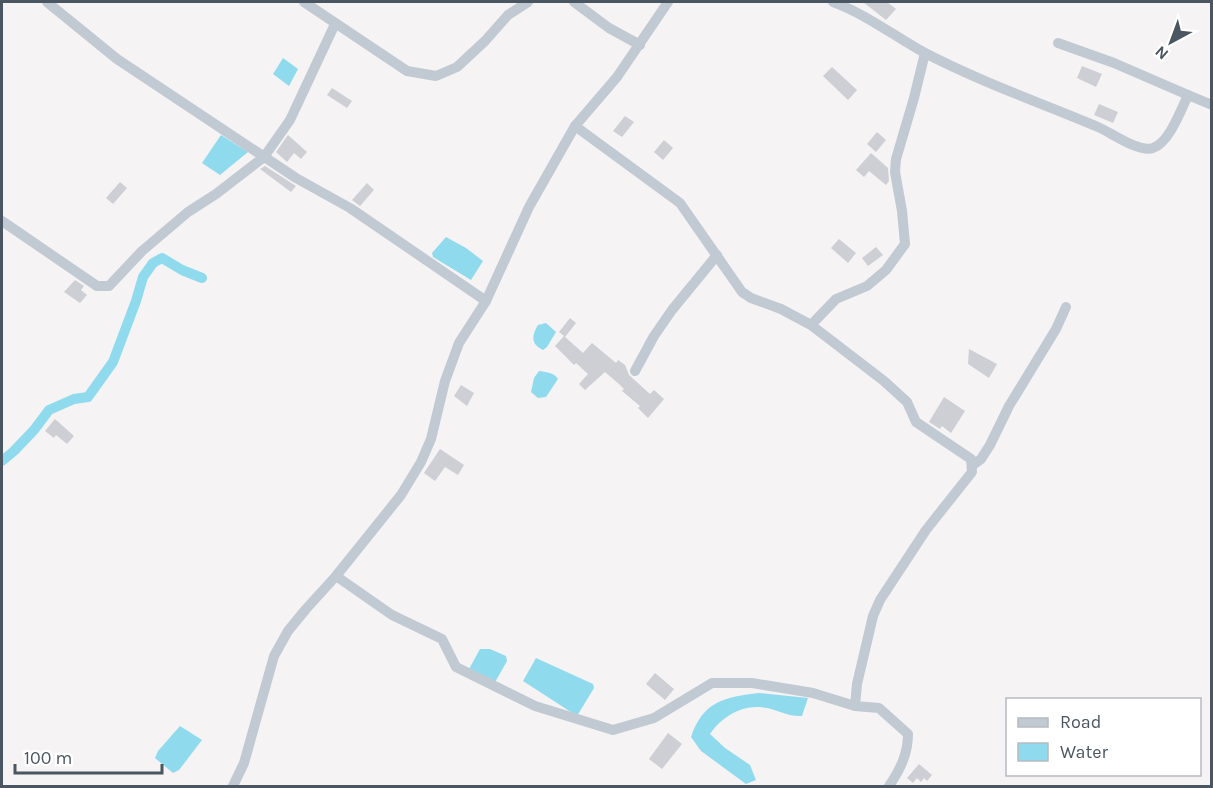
<svg xmlns="http://www.w3.org/2000/svg" width="1213" height="788" viewBox="0 0 1213 788" font-family="Karla,sans-serif">
<style>
.water{fill:#90daee}
.lines{fill:none;stroke-linecap:round;stroke-linejoin:round}
.canal{stroke:#90daee;stroke-width:10}
.building{fill:#cdcfd5}
.minor{stroke:#c1cad2;stroke-width:10}
</style>
<rect width="100%" height="100%" fill="#f5f3f3"/>
<g class="water">
<path d="M283 58 298 69 289 86 273 74Z"/>
<path d="M221 135 248 152 220 175 202 163Z"/>
<path d="M446 237 466 248 483 261 471 280 433 257 432 253Z"/>
<path d="M546 323 556 332 547 347 543 350C530 344 532 335 538 325Z"/>
<path d="M539 371C545 372 554 372 558 379L546 397 538 398 531 392 534 378Z"/>
<path d="M480 649H490L506 656 507 661 494 684 469 669Z"/>
<path d="M536 658 593 684 594 688 577 716 523 681Z"/>
<path d="M759 693 808 698 802 716C787 717 775 708 759 707 739 706 721 718 710 734L725 748 750 765 756 780 746 784 701 751 691 737C703 701 725 697 759 693Z"/>
<path d="M180 726 202 740 179 770 173 773 155 758 158 751Z"/>
</g>
<g class="lines">
<path class="canal" d="M2 461 14 451 34 430 49 410 74 399 88 397 113 362 136 301 143 277 153 263 162 258 182 270 202 278"/>
</g>
<g class="building">
<path d="M863 2H887L896 9 886 20Z"/>
<path d="M1082 66 1102 74 1096 87 1077 78Z"/>
<path d="M832 67 857 90 848 100 823 76Z"/>
<path d="M332 88 352 101 347 108 327 95Z"/>
<path d="M1099 104 1118 112 1113 123 1094 115Z"/>
<path d="M625 116 634 122 622 137 613 131Z"/>
<path d="M877 132 886 140 876 152 867 144Z"/>
<path d="M288 135 307 152 301 159 294 153 287 162 276 152Z"/>
<path d="M664 140 673 148 663 160 654 152Z"/>
<path d="M871 153 888 168 889 181 886 185 869 171 864 177 856 170Z"/>
<path d="M265 166 296 186 291 192 260 169Z"/>
<path d="M120 182 127 188 113 204 106 198Z"/>
<path d="M367 183 374 190 360 206 352 200Z"/>
<path d="M839 239 856 253 848 263 831 248Z"/>
<path d="M876 247 883 255 868 266 862 258Z"/>
<path d="M75 280 84 286 81 290 87 295 80 303 64 292Z"/>
<path d="M570 318 576 323 565 337 583 353 592 343 616 363 618 360 625 365 629 375 650 394 654 390 664 399 648 418 638 408 640 406 622 391 624 389 619 384 605 372 585 390 579 384 588 374 576 363 574 365 555 346 564 336 559 332Z"/>
<path d="M969 349 997 364 989 378 968 364Z"/>
<path d="M461 385 474 393 467 406 454 396Z"/>
<path d="M944 397 965 411 951 433 942 426 940 429 929 422Z"/>
<path d="M55 419 74 436 67 444 56 435 54 438 45 431Z"/>
<path d="M440 449 464 465 458 475 445 467 435 481 424 473Z"/>
<path d="M655 673 674 689 665 700 646 684Z"/>
<path d="M668 733 682 744 662 769 649 759Z"/>
<path d="M919 764 932 775 927 781 924 778 921 782 917 778 913 783 907 778Z"/>
</g>
<g class="lines">
<g class="minor">
<path d="M47 2 117 59 296 178 350 208 486 301"/>
<path d="M304 2 407 71 436 76 457 67 485 41 508 15 528 2"/>
<path d="M574 2 609 28 640 45"/>
<path d="M833 2C866 14 894 36 925 53 981 82 1041 103 1098 127 1112 133 1139 153 1153 148 1169 143 1181 110 1188 95L1212 105"/>
<path d="M1058 43 1114 63 1188 95"/>
<path d="M575 126 680 203 742 292 751 298 781 309 811 325 884 381 907 402 916 422 971 459 972 472 926 530 880 600 873 616 857 684 855 706 879 708 908 734C908 754 900 770 889 786"/>
<path d="M2 221 97 286H109L142 251 188 212 216 194 264 157 290 120 335 24"/>
<path d="M811 325 836 299 867 286 886 270 905 244 902 211 895 172 896 159 914 98 925 53"/>
<path d="M635 371 654 336 672 310 717 255"/>
<path d="M973 465 981 459 990 445 1009 406 1056 329 1066 307"/>
<path d="M336 576 392 615 442 639 456 667 535 706 613 730 654 718 712 683H752L813 693 855 706"/>
<path d="M233 786 244 763 274 656 288 631 306 609 336 576 401 495 421 462 431 439 445 381 459 343 486 301 529 207 575 126 617 77 668 2"/>
</g>
</g>
<rect width="1213" height="788" fill="none" stroke="#4a5661" stroke-width="6"/>
<rect x="1006" y="698" width="195" height="78" fill="#ffffff" stroke="#b7bbc0" stroke-width="1.5"/>
<rect x="1018" y="718" width="30" height="9" fill="#c1cad2" stroke="#b7bbc0" stroke-width="1.5"/>
<text x="1060" y="728" font-size="18" fill="#4a5661">Road</text>
<rect x="1018" y="743" width="30" height="18" fill="#90daee" stroke="#b7bbc0" stroke-width="1.5"/>
<text x="1060" y="758" font-size="18" fill="#4a5661">Water</text>
<g transform="translate(1171 42) rotate(221)" stroke="#ffffff" stroke-width="4.5" paint-order="stroke">
<path d="M0-4.5L10 22L0 15L-10 22Z" fill="#4a5661"/>
<text y="-9" font-size="16" font-weight="bold" text-anchor="middle" fill="#4a5661">N</text>
</g>
<path d="M15 764v9h147v-9" fill="none" stroke="#4a5661" stroke-width="3"/>
<text x="24" y="764" font-size="18" fill="#4a5661" stroke="#ffffff" stroke-width="4.5" paint-order="stroke">100 m</text>
</svg>
